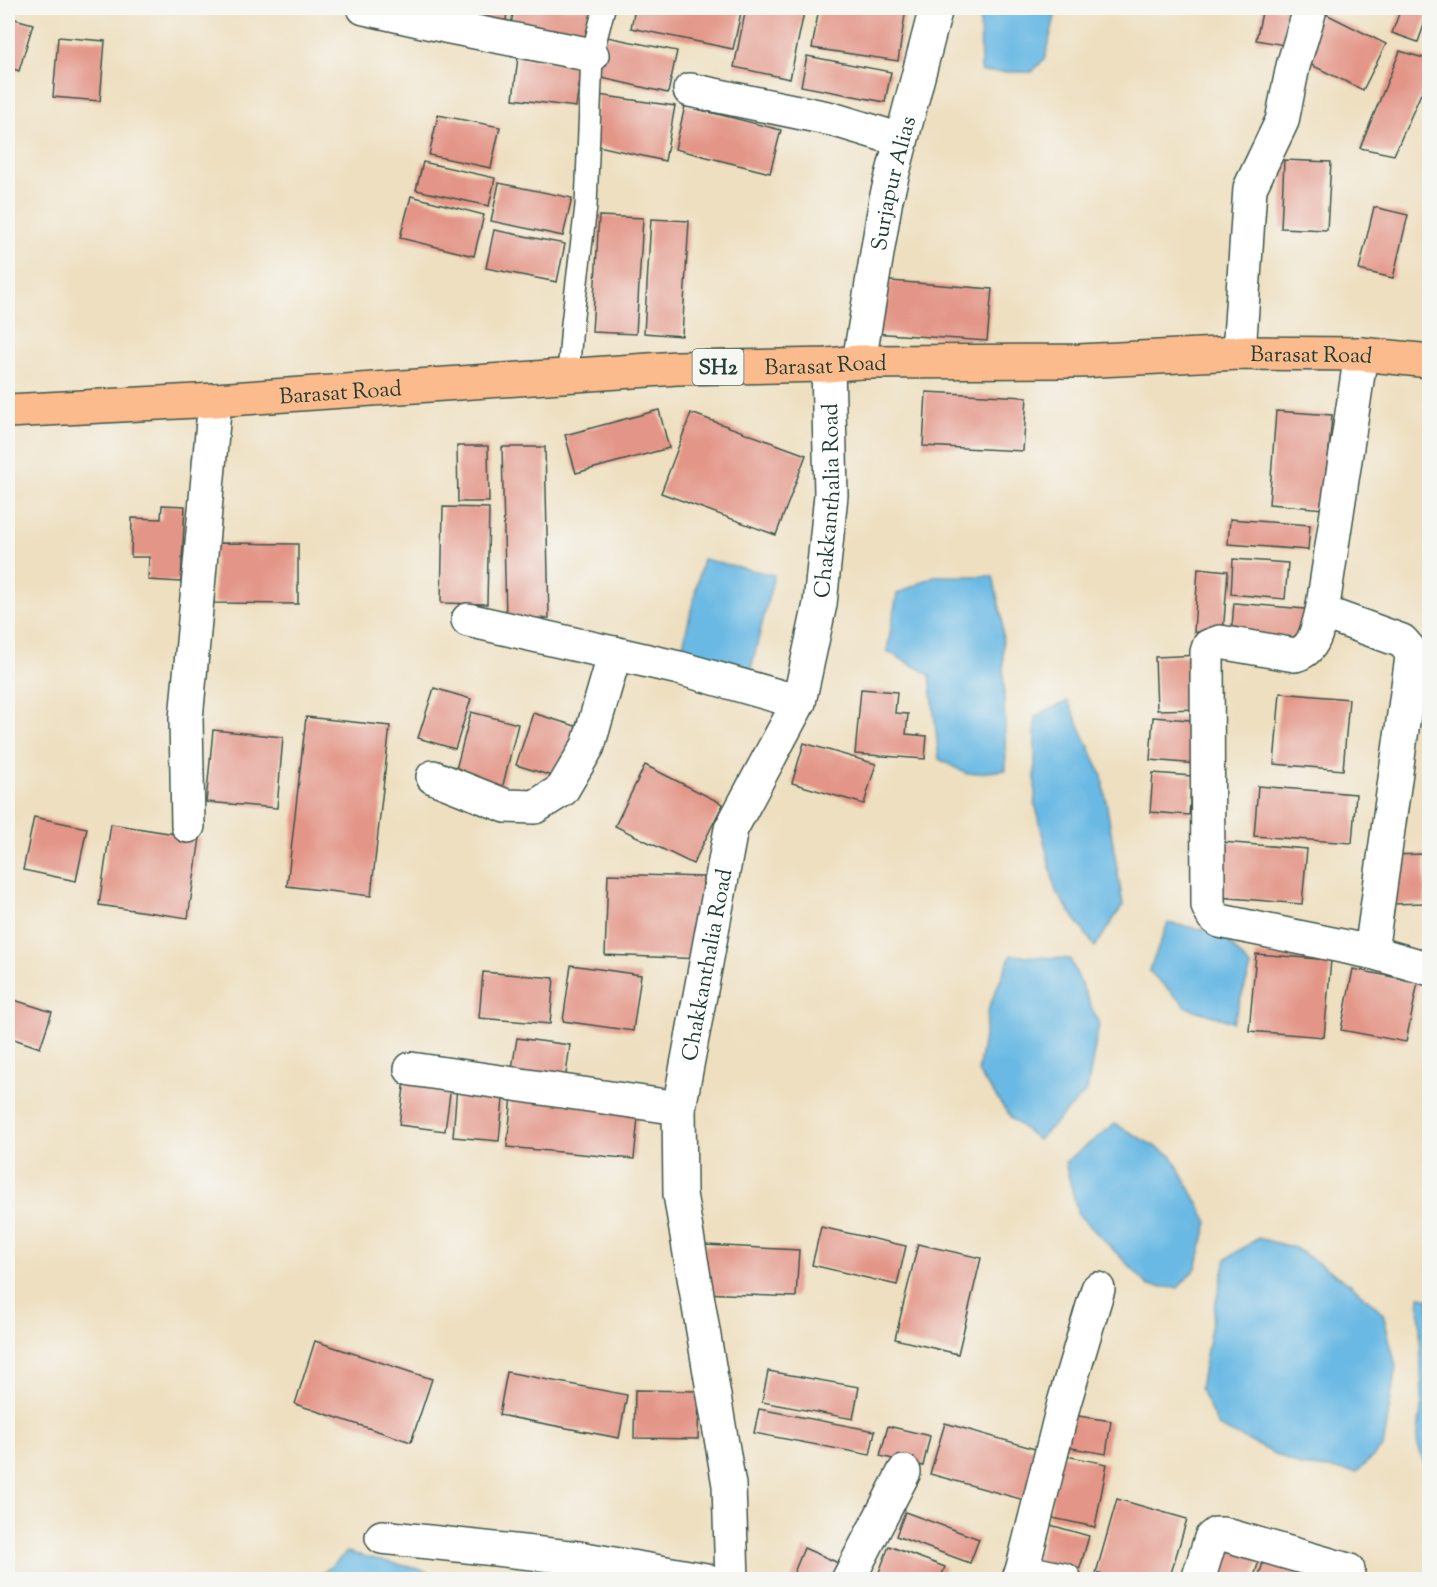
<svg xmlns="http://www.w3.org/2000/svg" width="1437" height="1587" viewBox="0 0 1437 1587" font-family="'Sorts Mill Goudy',serif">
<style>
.water{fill:#6ab9e4;stroke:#447b8c;stroke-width:1.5}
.building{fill:#e39587}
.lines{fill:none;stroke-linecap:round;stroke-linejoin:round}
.lane-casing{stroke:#3e5549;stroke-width:24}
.street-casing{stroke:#3e5549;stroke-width:36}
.primary-casing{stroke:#3e5549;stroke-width:36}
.lane{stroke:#fff;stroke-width:21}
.street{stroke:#fff;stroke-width:33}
.primary{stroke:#fbbb8c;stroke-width:33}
.labels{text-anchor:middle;stroke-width:6;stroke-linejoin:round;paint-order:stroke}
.shield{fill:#f6f6f2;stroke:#60746d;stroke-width:1.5}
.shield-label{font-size:21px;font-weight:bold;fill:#1f3d34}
.street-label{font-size:22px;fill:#1f3d34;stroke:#f6f6f2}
</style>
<rect width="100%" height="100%" fill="#f6f6f2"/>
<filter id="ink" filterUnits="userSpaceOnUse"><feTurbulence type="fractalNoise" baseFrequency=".0167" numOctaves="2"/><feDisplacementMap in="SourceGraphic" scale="12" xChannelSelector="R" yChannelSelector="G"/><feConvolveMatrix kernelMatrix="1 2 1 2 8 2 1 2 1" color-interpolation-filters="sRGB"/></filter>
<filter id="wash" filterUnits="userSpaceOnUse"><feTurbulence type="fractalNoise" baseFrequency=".008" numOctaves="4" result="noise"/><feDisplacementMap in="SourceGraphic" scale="24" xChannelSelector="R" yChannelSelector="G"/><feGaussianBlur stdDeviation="1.35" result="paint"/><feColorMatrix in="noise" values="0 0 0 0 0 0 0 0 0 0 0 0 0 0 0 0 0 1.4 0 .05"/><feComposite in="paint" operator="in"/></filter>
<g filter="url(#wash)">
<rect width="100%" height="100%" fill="#eedfc0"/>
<g class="water">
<path d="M980 8H1057L1045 58 1032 72H981Z"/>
<path d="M703 559 774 575 750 673 681 654Z"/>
<path d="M934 576H993L1002 618 1006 770 967 774 939 759 930 675 887 651 897 594Z"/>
<path d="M1068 701 1102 776 1123 905 1095 947 1056 892 1035 803V716Z"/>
<path d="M1168 923 1221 933 1251 968 1233 1022 1188 1008 1149 971Z"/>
<path d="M1011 955 1070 959 1099 1024 1087 1091 1038 1140 1012 1119 978 1072 989 1007Z"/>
<path d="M1115 1124 1172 1156 1208 1222 1196 1268 1178 1288 1149 1286 1078 1214 1065 1162Z"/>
<path d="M1258 1238 1295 1248 1349 1283 1383 1313 1396 1367 1383 1447 1357 1472 1300 1466 1218 1426 1200 1388 1216 1301 1226 1259Z"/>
<path d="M1419 1296 1429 1299V1478L1417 1442 1422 1401Z"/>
<path d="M347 1552 426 1571 436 1579H319L321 1575Z"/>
</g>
<g id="blocks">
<g class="building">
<path d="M473 8H508L504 30 471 23Z"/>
<path d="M514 8H594L589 37 511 25Z"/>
<path d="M635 8H742L733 49 631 28Z"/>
<path d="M746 8H805L790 79 734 67Z"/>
<path d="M819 8H906L898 61 812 48Z"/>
<path d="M1263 8H1297L1290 46 1256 40Z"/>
<path d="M1401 8H1430L1418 42 1392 33Z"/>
<path d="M1322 12 1386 44 1363 90 1299 59Z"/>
<path d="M8 17 33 24 19 71 8 67Z"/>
<path d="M602 36 677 51 668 93 593 76Z"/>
<path d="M58 37 105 41 100 101 53 97Z"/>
<path d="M1400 51 1430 60V73L1394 155 1360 148Z"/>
<path d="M807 56 891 72 885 102 801 86Z"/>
<path d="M518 57 582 66 576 107 513 99Z"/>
<path d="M598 95 675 106 665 161 594 145Z"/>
<path d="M685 106 781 130 770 173 675 149Z"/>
<path d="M438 115 500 127 491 168 429 155Z"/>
<path d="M1284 160 1331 162 1327 230 1281 228Z"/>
<path d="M423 162 495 178 489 206 416 190Z"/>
<path d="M499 183 572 198 563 236 491 221Z"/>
<path d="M411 196 484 215 474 256 400 238Z"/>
<path d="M1374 207 1408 215 1393 278 1359 270Z"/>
<path d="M599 216 643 218 636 334 592 332Z"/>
<path d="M651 219 689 221 682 336 644 333Z"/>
<path d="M494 230 565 244 557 282 486 268Z"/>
<path d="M878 280 992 289 987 341 873 333Z"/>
<path d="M926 392 1027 397 1023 451 923 446Z"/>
<path d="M659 410 669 448 576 473 565 435Z"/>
<path d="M1276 411 1332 415 1324 509 1269 504Z"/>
<path d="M691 413 806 455 776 535 661 493Z"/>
<path d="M457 446H488L489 502H458Z"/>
<path d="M502 447H545L549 618 506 619Z"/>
<path d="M162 505 185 506 181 582 148 580 149 557H131L132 518 161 519Z"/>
<path d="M443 507 489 508 487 604 441 603Z"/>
<path d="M1230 519 1310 525 1308 550 1228 544Z"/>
<path d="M215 543 298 544V604L214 603Z"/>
<path d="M1233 559 1288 563 1285 599 1231 594Z"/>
<path d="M1198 568 1228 571 1223 634 1194 632Z"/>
<path d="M1234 603 1305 609 1302 643 1231 637Z"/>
<path d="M1423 653 1430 654V691L1417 689Z"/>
<path d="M1202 655 1204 709 1157 710 1155 657Z"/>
<path d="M434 688 471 699 455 749 418 738Z"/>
<path d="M861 689 897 692 895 713 908 714 906 734 927 736 925 759 855 754Z"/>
<path d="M1280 693 1349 699 1343 770 1274 764Z"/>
<path d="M471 712 518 724 501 793 453 781Z"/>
<path d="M533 713 582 728 565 780 516 765Z"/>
<path d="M306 717 390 726 371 896 287 886Z"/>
<path d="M1153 717 1201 721 1197 764 1150 760Z"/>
<path d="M213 730 283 737 277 808 206 802Z"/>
<path d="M804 743 876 764 864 804 792 783Z"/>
<path d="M645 765 723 804 693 864 615 826Z"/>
<path d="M1153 773 1192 776 1189 815 1150 812Z"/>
<path d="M1258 786 1356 794 1352 843 1254 836Z"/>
<path d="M34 817 87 828 76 881 23 870Z"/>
<path d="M111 824 200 838 188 918 99 905Z"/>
<path d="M1222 842 1307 849 1302 904 1218 897Z"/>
<path d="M1424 854 1425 903 1392 904 1390 855Z"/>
<path d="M608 874 703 877 701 959 605 955Z"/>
<path d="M1256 954 1331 960 1324 1037 1249 1031Z"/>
<path d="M571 965 641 975 633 1031 563 1021Z"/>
<path d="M1353 969 1418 982 1406 1042 1341 1030Z"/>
<path d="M483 972 554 978 550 1024 479 1018Z"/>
<path d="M8 998 52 1012 40 1048 8 1037Z"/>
<path d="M517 1038 570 1045 564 1089 510 1081Z"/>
<path d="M405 1080 451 1086 445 1131 399 1125Z"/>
<path d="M457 1085 504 1089 499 1141 453 1137Z"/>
<path d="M512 1096 639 1107 634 1159 507 1147Z"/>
<path d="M821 1227 906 1246 897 1285 812 1265Z"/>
<path d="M918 1244 981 1258 958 1354 895 1339Z"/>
<path d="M705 1245 799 1250 796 1297 703 1293Z"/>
<path d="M315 1341 432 1379 411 1442 295 1404Z"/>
<path d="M768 1371 859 1387 853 1419 762 1402Z"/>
<path d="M507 1372 627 1395 619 1438 499 1415Z"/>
<path d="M635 1390 699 1391 698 1439 634 1438Z"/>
<path d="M759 1409 875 1431 870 1455 754 1433Z"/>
<path d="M1065 1414 1111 1421 1106 1454 1060 1446Z"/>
<path d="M945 1423 1042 1451 1028 1501 930 1474Z"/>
<path d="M888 1426 930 1436 923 1466 880 1456Z"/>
<path d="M1061 1455 1107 1464 1095 1527 1048 1517Z"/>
<path d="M1117 1499 1187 1519 1169 1580H1119L1096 1573Z"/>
<path d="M905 1512 979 1539 970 1563 896 1536Z"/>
<path d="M1047 1524 1089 1536 1077 1578 1035 1566Z"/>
<path d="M1219 1538 1262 1551 1253 1580H1208Z"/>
<path d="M889 1546 945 1567 940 1580H876Z"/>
<path d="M804 1548 843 1565 836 1580H791Z"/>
<path d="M1265 1556 1321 1574 1319 1580H1270L1259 1576Z"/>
</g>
</g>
</g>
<g filter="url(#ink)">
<use href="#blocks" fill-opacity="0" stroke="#3e5549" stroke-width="1.5"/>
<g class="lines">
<g class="lane-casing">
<path id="lane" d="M568 377 572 324 586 206 592 55 604 8"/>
</g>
<g class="street-casing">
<g id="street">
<path d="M364 8 445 26 592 55"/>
<path d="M690 90 832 119 901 140"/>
<path d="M1239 353 1250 188 1282 121 1293 66 1309 13"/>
<path d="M1361 354 1322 612 1402 641 1409 649 1412 657 1371 952"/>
<path id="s1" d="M859 362 886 199 936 8"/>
<path d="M1322 612C1317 629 1315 650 1295 655L1220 642 1209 646 1207 652 1208 906 1213 916 1220 921 1371 952 1430 969"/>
<path d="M468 620 679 668 799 702"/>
<path d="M433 777 506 806 535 807 562 790 588 746 615 653"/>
<path d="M188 826 186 719 215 400"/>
<path d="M411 1069 679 1108"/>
<path d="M382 1537 579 1558 706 1580"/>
<path d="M1022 1571 1065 1580"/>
<path id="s2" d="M732 1580 729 1485 680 1194 679 1108 731 829 799 702 820 604 831 495 828 365"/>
<path d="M848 1580 904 1472"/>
<path d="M1018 1580 1022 1571 1064 1403 1098 1289"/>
<path d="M1198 1580 1211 1538 1216 1534H1223L1348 1570"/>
</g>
</g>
<g class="primary-casing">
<g id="primary">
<path id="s3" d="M8 411 215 400 677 368 828 365 859 362 1079 361 1239 353 1361 354 1430 361"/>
</g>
</g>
<use href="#lane" class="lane"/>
<use href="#street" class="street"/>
<use href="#primary" class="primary"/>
</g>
</g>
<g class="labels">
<rect class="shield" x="692.5" y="349" width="51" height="36" rx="4.5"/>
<g class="shield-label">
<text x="718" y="374">SH2</text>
</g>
<g class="street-label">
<text dy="8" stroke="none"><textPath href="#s1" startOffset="182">Surjapur Alias</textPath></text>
<text dy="8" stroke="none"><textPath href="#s3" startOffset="1305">Barasat Road</textPath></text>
<text dy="8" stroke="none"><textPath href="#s3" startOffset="819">Barasat Road</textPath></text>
<text dy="8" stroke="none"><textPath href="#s3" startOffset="333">Barasat Road</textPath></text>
<text dy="8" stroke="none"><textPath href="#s2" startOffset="1108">Chakkanthalia Road</textPath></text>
<text dy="8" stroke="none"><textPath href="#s2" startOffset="622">Chakkanthalia Road</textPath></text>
</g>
</g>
<rect width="1437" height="1587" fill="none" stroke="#f6f6f2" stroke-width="30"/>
</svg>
